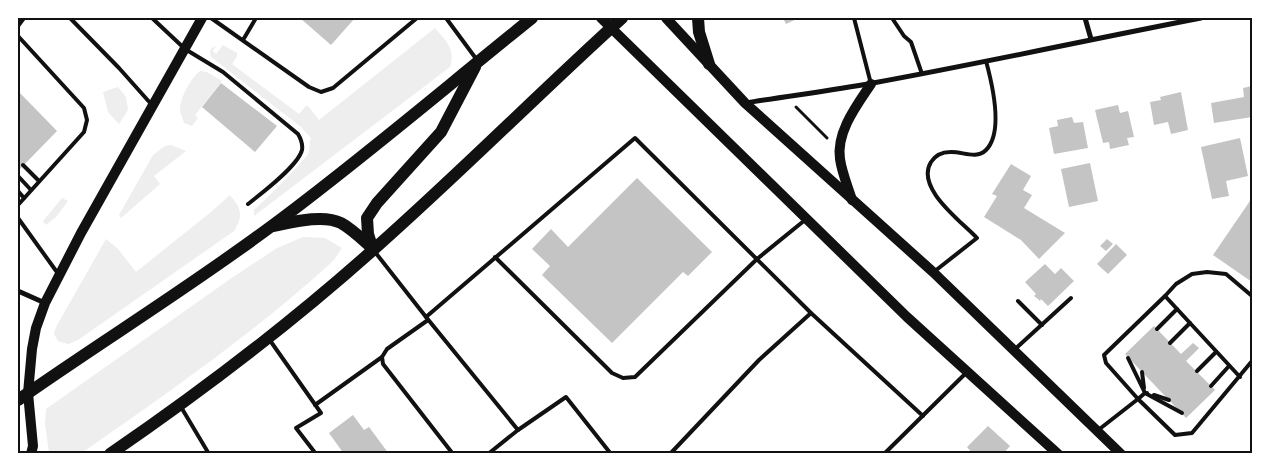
<svg xmlns="http://www.w3.org/2000/svg" width="1270" height="471" viewBox="0 0 1270 471" font-family="Commissioner,sans-serif">
<style>
.green{fill:#eee}
.building{fill:#c4c4c4}
.lines{fill:none;stroke-linecap:round;stroke-linejoin:round}
.path{stroke:#111;stroke-width:3}
.service{stroke:#111;stroke-width:4}
.minor{stroke:#111;stroke-width:5}
.secondary{stroke:#111;stroke-width:10}
.primary{stroke:#111;stroke-width:12}
.neatline{fill:none;stroke:#111;stroke-width:2}
</style>
<rect width="100%" height="100%" fill="#fff"/>
<g class="green">
<path d="M435 28C446 41 456 49 450 67L254 216V210L277 188 307 156 309 152 310 140 311 139 309 135H308L301 127 211 57C209 51 210 48 216 46L213 51 216 54 223 45 237 53V56L232 64 299 114 306 106H308L319 120Z"/>
<path d="M200 71 207 72 222 81 195 115 198 118 192 126 184 123C183 119 181 115 180 111 179 99 191 78 200 71Z"/>
<path d="M118 87 126 97 128 110 119 124 108 112 103 92Z"/>
<path d="M171 145 186 151 154 176 160 184 121 218 119 215 153 155 165 146Z"/>
<path d="M230 195C241 209 244 214 234 231L78 340 68 344 58 341 54 334 56 327 106 239 118 249 136 272 211 212Z"/>
<path d="M62 198 68 201 56 217 46 225 43 221Z"/>
<path d="M303 237 325 238 342 248 334 260C257 331 172 390 86 450L78 453H49L45 424 46 409 233 277 277 248Z"/>
</g>
<g class="building">
<path d="M300 18H355L331 45Z"/>
<path d="M783 18H799L786 24Z"/>
<path d="M221 83 277 126 255 152 202 107Z"/>
<path d="M1252 86V117L1214 123 1211 103 1244 97 1243 88Z"/>
<path d="M18 91 57 131 18 171Z"/>
<path d="M1181 92 1188 130 1171 134 1168 122 1154 125 1150 102 1161 100 1160 97Z"/>
<path d="M1118 105 1120 113 1128 111 1134 137 1127 138 1129 145 1110 149 1109 142 1103 143 1095 110Z"/>
<path d="M1072 117 1074 123 1083 122 1088 148 1054 154 1049 128 1058 126 1057 120Z"/>
<path d="M1240 138 1248 176 1226 181 1229 196 1212 199 1201 147Z"/>
<path d="M1090 163 1098 201 1069 207 1061 169Z"/>
<path d="M1011 164 1031 176 1023 190 1032 195 1024 208 1065 233 1039 259 1021 240 984 217 997 196 992 194Z"/>
<path d="M637 178 712 252 688 276 683 272 612 343 542 275 550 266 532 249 551 229 568 247Z"/>
<path d="M1252 198V282L1213 255Z"/>
<path d="M1107 239 1113 244 1106 251 1100 246Z"/>
<path d="M1116 244 1127 255 1108 274 1097 264Z"/>
<path d="M1045 264 1055 274 1061 268 1074 281 1048 306 1041 299 1040 301 1038 299 1034 296 1036 294 1025 282Z"/>
<path d="M1154 326 1181 354 1193 343 1199 348 1186 361 1215 390 1186 418 1125 354Z"/>
<path d="M353 415 364 430 369 427 389 454H344L329 433Z"/>
<path d="M988 426 1010 446 1003 454H973L967 447Z"/>
</g>
<g class="lines">
<path class="path" d="M796 107 827 138"/>
<g class="service">
<path d="M70 18 119 68 152 105"/>
<path d="M152 18 185 49 223 72 298 134C301 139 303 144 302 150 298 166 262 193 248 204"/>
<path d="M211 18 309 87 321 92 333 88 417 18"/>
<path d="M446 18 477 60"/>
<path d="M854 18 871 84"/>
<path d="M892 18 904 36 911 42 922 74"/>
<path d="M18 26 24 18"/>
<path d="M18 36 84 108 87 120 84 132 18 205"/>
<path d="M243 40 256 18"/>
<path d="M23 165 39 181"/>
<path d="M18 176 31 190"/>
<path d="M18 191 24 198"/>
<path d="M18 218 59 275"/>
<path d="M375 252 426 317 518 430 488 454"/>
<path d="M495 257 612 373 623 378 635 377 757 259 805 220"/>
<path d="M935 271 977 238C961 221 915 188 931 162 935 156 942 152 950 152 962 151 976 160 986 150 1004 132 992 83 986 61"/>
<path d="M1165 296 1240 377"/>
<path d="M1018 301 1042 325"/>
<path d="M426 317 635 138 811 313 923 416"/>
<path d="M428 320 387 349 382 357 383 364 453 454"/>
<path d="M1157 329 1177 309"/>
<path d="M269 339 321 413 296 428 316 454"/>
<path d="M1170 343 1190 323"/>
<path d="M1014 350 1071 298"/>
<path d="M1128 358 1145 393H1147"/>
<path d="M1197 371 1216 352"/>
<path d="M1142 372 1144 388"/>
<path d="M1211 386 1229 366"/>
<path d="M1154 395 1169 400"/>
<path d="M315 405 382 357"/>
<path d="M181 407 209 454"/>
<path d="M1182 413 1145 393 1138 399 1106 363 1104 355 1165 296 1176 284 1192 274 1207 272 1226 274 1252 296"/>
<path d="M518 430 566 397 611 454"/>
<path d="M1097 431 1138 399 1175 435 1192 433 1252 361"/>
<path d="M670 454 759 360 811 313"/>
<path d="M884 454 967 372"/>
</g>
<g class="minor">
<path d="M1085 18 1091 39"/>
<path d="M745 103C787 96 830 91 873 83 983 63 1092 39 1201 18"/>
<path d="M18 291 45 303"/>
</g>
<g class="secondary">
<path d="M601 18 907 317 1058 454"/>
<path d="M666 18 745 103 933 272 1121 454"/>
<path d="M852 200C848 187 842 173 840 159 836 132 857 105 871 84"/>
<path d="M31 454 33 446 28 393 32 349 36 328 45 303 81 233 202 18"/>
</g>
<g class="primary">
<path d="M698 18 699 32 709 64"/>
<path d="M274 226C293 222 323 214 341 223 352 229 362 239 372 248"/>
<path d="M373 250 368 234 367 218 377 203 441 132 475 67"/>
<path d="M18 400C102 341 190 287 273 225 362 159 446 87 532 18"/>
<path d="M110 454C202 391 290 324 373 250 458 175 538 94 622 18"/>
</g>
</g>
<rect width="1270" height="471" fill="none" stroke="#ffffff" stroke-width="38"/>
<rect x="19" y="19" width="1232" height="433" class="neatline"/>
</svg>
